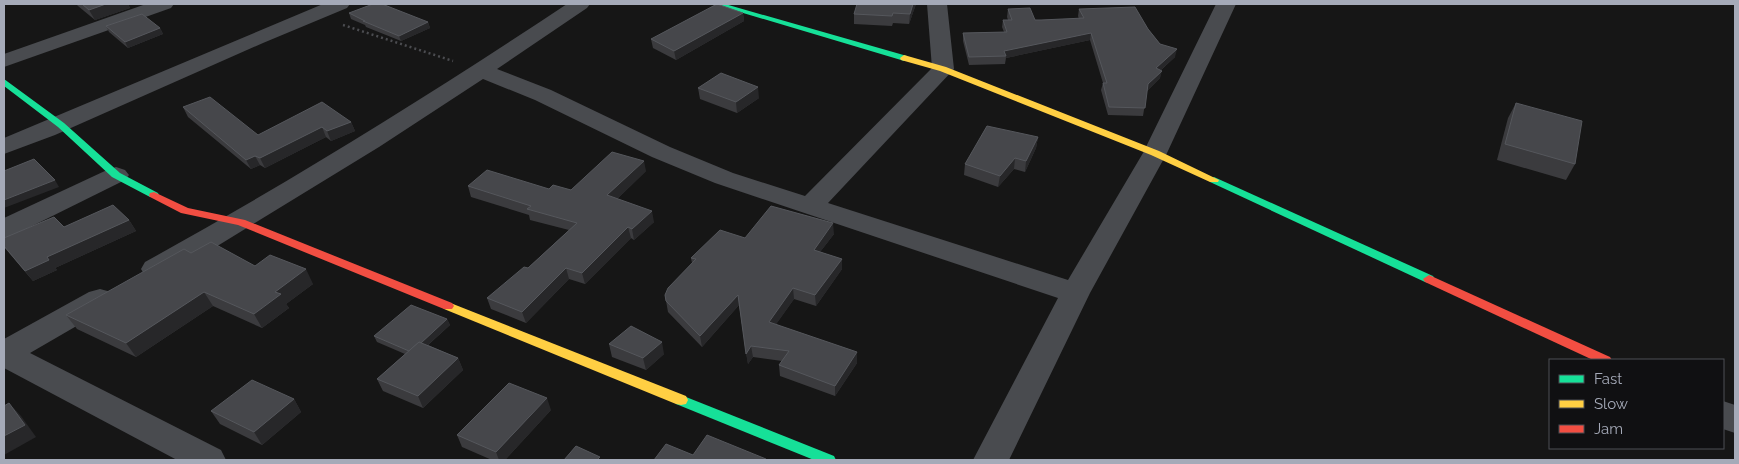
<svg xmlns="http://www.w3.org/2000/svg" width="1739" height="464" viewBox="0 0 1739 464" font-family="Raleway,sans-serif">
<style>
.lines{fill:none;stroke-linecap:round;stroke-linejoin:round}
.path{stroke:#4b4c50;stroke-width:2.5;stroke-dasharray:2 3;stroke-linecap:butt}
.street{fill:#494b4f;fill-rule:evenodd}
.fast{fill:#16e098;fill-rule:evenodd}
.slow{fill:#ffcf43;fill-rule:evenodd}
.jam{fill:#f24e42;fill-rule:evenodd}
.wall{fill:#3b3b3e}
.shaded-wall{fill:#272729}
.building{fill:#46474b;stroke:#55575c}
</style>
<rect width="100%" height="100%" fill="#161616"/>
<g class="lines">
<path class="path" d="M343 25 453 61"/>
<g class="street">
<path d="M146 4H174L171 8 4 67V54Z"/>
<path d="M323 4H350L347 8 263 43 55 135 4 154V138Z"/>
<path d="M567 4H590L587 8 497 69 551 90 670 147 733 173 805 196 932 68 927 4H947L954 69 828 203 1068 280 1143 153 1216 4H1236L1167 153 1090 293 1009 460H973L1058 298 715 183 652 157 535 100 483 79 379 147 219 245 165 276 155 279 145 276 141 269 145 262C290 182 430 95 567 4Z"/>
<path d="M116 167 125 170 129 175 125 180 14 235 4 238V218L107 170Z"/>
<path d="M100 289 111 292 115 299 111 306 30 353 221 450 226 460H177L4 368V339L89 292Z"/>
<path d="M1723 401 1735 405V433L1723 429Z"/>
</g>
<g class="fast">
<path d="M713 4H725L907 56 908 58 904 61 901 60Z"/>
<path d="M4 79 64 123 120 173 158 193 159 195 158 197H150L112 177 58 127 4 86Z"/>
<path d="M1214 177 1433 276 1435 279 1429 283 1425 282 1210 182 1209 180Z"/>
<path d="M681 395 834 456 836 460H814L676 404 674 400 676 396Z"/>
</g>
<g class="slow">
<path d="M904 55 946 67 1159 151 1219 180 1218 182H1210L1151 155 940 71 901 60 900 58Z"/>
<path d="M448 302 686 396 688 400 686 404 681 405 676 404 444 309 442 306 444 303Z"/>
</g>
<g class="jam">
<path d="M154 192 188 208 245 220 452 303 454 306 452 309H444L238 225 181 213 150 197 149 195 150 193Z"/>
<path d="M1429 275 1610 357 1612 360H1593L1425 282 1423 279Z"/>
</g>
</g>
<g class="wall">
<path d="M76 4H128L130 8 95 20 78 6Z"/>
<path d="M916 4 909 24 893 23 892 26 854 24V14Z"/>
<path d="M1008 9 1035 20H1041L1079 19 1078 16 1079 9 1148 29 1160 44 1175 57 1161 70 1160 78 1147 91 1143 116 1108 115 1101 90 1103 83 1090 40 1006 58 1005 64 969 65 963 41V33L1004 32 1002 27 1003 20H1008L1007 17Z"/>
<path d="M349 13 428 22 430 28 401 41 366 27 365 25 351 19Z"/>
<path d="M743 13 744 21 676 60 653 48 651 39Z"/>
<path d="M106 26 160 28 163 34 128 48 109 32Z"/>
<path d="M698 88 759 98 737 113 700 99Z"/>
<path d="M1516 103 1575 164 1566 180 1497 160 1508 118Z"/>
<path d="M183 107 258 135 351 122 355 131 331 141 326 137 265 168 260 165 251 169 188 117Z"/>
<path d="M1038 137 1036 148 1025 172 1014 169 998 187 964 175 965 164Z"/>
<path d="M646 171 617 199 654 222 634 240 631 238 585 284 569 279 526 323 491 309 487 298 528 268 569 230 530 220 529 215 471 197 468 186 571 190Z"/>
<path d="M129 220 136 231 55 268 57 270 33 281 4 247V238L64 227Z"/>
<path d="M834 234 820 252 842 259V269L816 306 794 299 776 324 857 363 835 396 780 376 779 365 782 361 753 357 748 364 739 305 702 347 668 312 665 295 692 263 691 258 745 238Z"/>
<path d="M191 253 255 266 313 284 286 304 289 308 262 328 213 306 136 357 77 329 66 315Z"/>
<path d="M447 319 450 325 428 345 458 358 463 370 423 408 383 391 377 379 405 354 377 342 374 336Z"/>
<path d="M609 344 664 354 646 370 612 357Z"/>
<path d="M294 399 301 412 262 445 220 424 211 411Z"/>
<path d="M551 410 505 460H492L462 447 457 435Z"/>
</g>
<g class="shaded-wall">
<path d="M106 4H128L130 8 95 20 89 10Z"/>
<path d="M913 4H916L909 24 910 14Z"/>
<path d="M743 13 744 21 676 60 674 51Z"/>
<path d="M428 22 430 28 401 41 399 36Z"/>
<path d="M160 28 163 34 128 48 125 42Z"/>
<path d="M1091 33 1090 40 1006 58 1004 51Z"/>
<path d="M1177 49 1175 57 1154 76 1156 68Z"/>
<path d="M1162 71 1160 78 1146 92 1148 84Z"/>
<path d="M758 87 759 98 737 113 736 102Z"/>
<path d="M351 122 355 131 331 141 327 131Z"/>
<path d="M322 127 326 137 265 168 260 158Z"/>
<path d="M1038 137 1036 148 1025 172 1026 161Z"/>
<path d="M255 156 260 165 251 169 246 160Z"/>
<path d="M1015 158 1014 169 998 187 1000 176Z"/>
<path d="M644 161 646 171 610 206 607 195Z"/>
<path d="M55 180 59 187 4 208V200Z"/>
<path d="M652 211 654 222 634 240 632 229Z"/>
<path d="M129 220 136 231 55 268 57 270 33 281 25 271 47 257Z"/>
<path d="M833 223 834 234 814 260V250Z"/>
<path d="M628 227 631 238 585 284 582 273Z"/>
<path d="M842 259V269L816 306 815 295Z"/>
<path d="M566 268 569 279 526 323 522 312Z"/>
<path d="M306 269 313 284 286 304 289 308 262 328 254 314 275 292Z"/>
<path d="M793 288 794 299 770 333 769 322Z"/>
<path d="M204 292 213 306 136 357 126 343Z"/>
<path d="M738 295 739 305 702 347 700 336Z"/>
<path d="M447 319 450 325 413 358 410 351Z"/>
<path d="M662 342 664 354 646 370 643 358Z"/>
<path d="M751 346 753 357 748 364 746 354Z"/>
<path d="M857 352V363L835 396V386Z"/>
<path d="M458 358 463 370 423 408 418 396Z"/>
<path d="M547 398 551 410 505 460H499L496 452Z"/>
<path d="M294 399 301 412 262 445 254 432Z"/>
<path d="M9 403 21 416 36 437 4 455V436Z"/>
</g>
<g class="building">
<path d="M82 4H106L89 10Z"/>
<path d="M373 4H382L428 22 399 36 363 21H365L349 13Z"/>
<path d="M717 4 743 13 674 51 651 39Z"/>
<path d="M857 4H913L910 14 893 13 892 16 854 14Z"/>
<path d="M1135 7 1148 29 1160 44 1177 49 1156 68 1162 71 1148 84 1145 108 1109 107 1103 83H1107L1091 33 1004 51 1006 56 969 57 963 33 1007 32 1003 20H1012L1008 9 1030 8 1035 20H1041L1084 18 1079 9Z"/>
<path d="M142 14 160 28 125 42 106 26Z"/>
<path d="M721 73 758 87 736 102 698 88Z"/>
<path d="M210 97 258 135 322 102 351 122 327 131 322 127 260 158 255 156 246 160 183 107Z"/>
<path d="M1516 103 1582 121 1575 164 1505 144Z"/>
<path d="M987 126 1038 137 1026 161 1015 158 1000 176 965 164Z"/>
<path d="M612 152 644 161 607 195 652 211 632 229 628 227 582 273 566 268 522 312 487 298 524 267 528 268 577 223 527 209 531 206 468 186 487 170 549 189 553 185 571 190Z"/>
<path d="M34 159 55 180 4 200V171Z"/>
<path d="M113 205 129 220 47 257 49 260 25 271 4 246V238L54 217 64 227Z"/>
<path d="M771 206 833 223 814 250 842 259 815 295 793 288 769 322 857 352 835 386 779 365 789 351 751 346 746 354 738 295 700 336 666 301 665 295 668 288 696 259 691 258 720 230 745 238Z"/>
<path d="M211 242 255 266 270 255 306 269 275 292 281 294 254 314 204 292 126 343 66 315 184 249 191 253Z"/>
<path d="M411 305 447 319 421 343 419 342 409 351 374 336Z"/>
<path d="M631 326 662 342 643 358 609 344Z"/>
<path d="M419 342 458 358 418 396 377 379Z"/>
<path d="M252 380 294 399 254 432 211 411Z"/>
<path d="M509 383 547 398 496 452 457 435Z"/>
<path d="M9 403 25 425 4 436V406Z"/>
<path d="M707 435 766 459 765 460H654L666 444 693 455Z"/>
<path d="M576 446 600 457 597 460H564Z"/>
</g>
<rect width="1739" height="464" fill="none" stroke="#a5aab8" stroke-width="10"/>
<rect x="1549" y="359" width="175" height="90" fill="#101012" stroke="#4c4e54"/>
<rect x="1559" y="375" width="25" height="8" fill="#16e098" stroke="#4c4e54"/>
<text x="1594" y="384" font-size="15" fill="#a5aab8">Fast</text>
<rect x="1559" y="400" width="25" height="8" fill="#ffcf43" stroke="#4c4e54"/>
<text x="1594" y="409" font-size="15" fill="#a5aab8">Slow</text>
<rect x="1559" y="425" width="25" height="8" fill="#f24e42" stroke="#4c4e54"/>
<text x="1594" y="434" font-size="15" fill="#a5aab8">Jam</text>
</svg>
